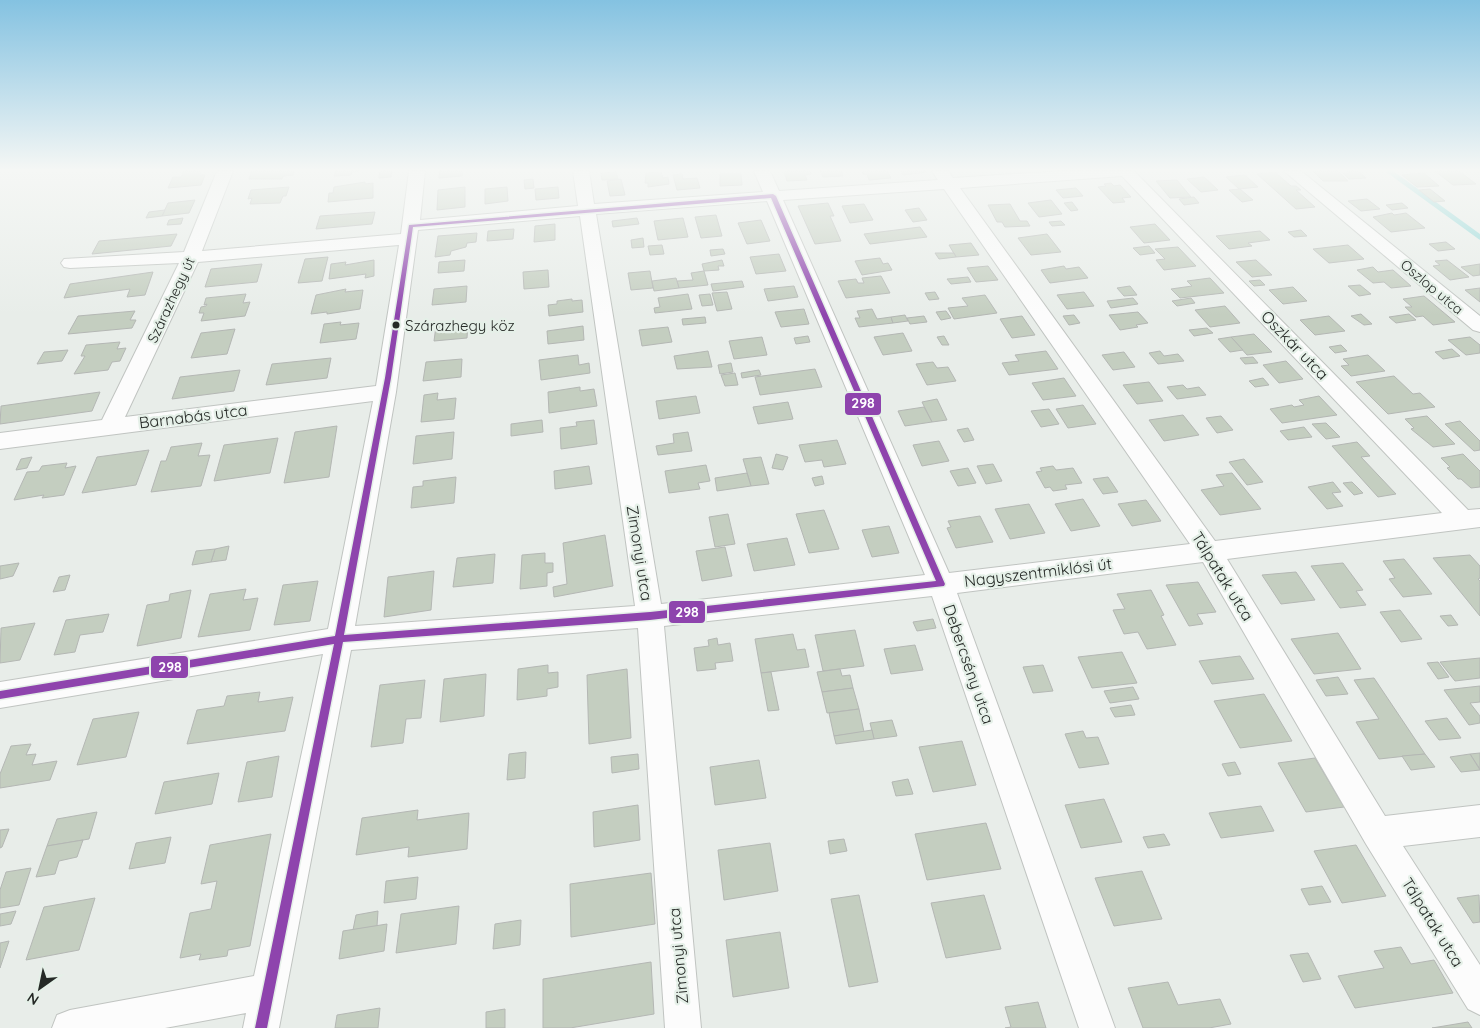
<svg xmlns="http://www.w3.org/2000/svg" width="1480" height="1028" viewBox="0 0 1480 1028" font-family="Quicksand,sans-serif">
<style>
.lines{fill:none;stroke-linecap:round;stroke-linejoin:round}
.stream{stroke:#8ed6d6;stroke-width:5}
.building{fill:#c4cec0;stroke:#b4b7b4}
.minor-casing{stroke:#c0c4c1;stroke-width:2}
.minor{fill:#fcfcfc;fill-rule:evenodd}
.bus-1-casing{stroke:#e5f0e8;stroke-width:3}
.bus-1{fill:#8e44ad;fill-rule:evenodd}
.bus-dot{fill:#252926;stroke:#e5f0e8;stroke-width:2}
.labels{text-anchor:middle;stroke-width:4.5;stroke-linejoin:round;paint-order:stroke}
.far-street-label{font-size:14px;fill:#252926;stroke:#e5f0e8}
.bus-label{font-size:15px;fill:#252926;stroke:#e5f0e8;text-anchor:start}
.street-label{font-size:16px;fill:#252926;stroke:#e5f0e8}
.line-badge{stroke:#e5f0e8;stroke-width:2}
.badge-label{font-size:14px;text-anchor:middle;font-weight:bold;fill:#fff}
</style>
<rect width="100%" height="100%" fill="#e8ede9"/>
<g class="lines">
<path class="stream" d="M1389 171 1480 237"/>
</g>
<g class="building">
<path d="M184 171H201L199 175H205L201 185 168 188 173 177H181Z"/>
<path d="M252 171H294L293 175 283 176 282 179H249Z"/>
<path d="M336 171H359H352L351 175 334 176Z"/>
<path d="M380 171H392L391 177 379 178Z"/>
<path d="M440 171H463L462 176 439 178Z"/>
<path d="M784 171H810L811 174 805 175 807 180 787 181Z"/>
<path d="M820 171H841L843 176 823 177Z"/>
<path d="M862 171H887L891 178 869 180 867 174H863Z"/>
<path d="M901 171H926L927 172 903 175Z"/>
<path d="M1313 171H1338L1348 181H1323Z"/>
<path d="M1347 171H1358L1366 178 1349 179 1343 173H1350Z"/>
<path d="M1435 171H1459L1476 184 1453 185Z"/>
<path d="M616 172 618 179 602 180 601 173Z"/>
<path d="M661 172 663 178 668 177 669 184 648 187V183H645L646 173Z"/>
<path d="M1275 172 1291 186H1296L1301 190H1296L1315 207 1296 209 1257 174Z"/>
<path d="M1424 173 1439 186 1417 187 1402 175Z"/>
<path d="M682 174 683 179 697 178 700 188 677 190 673 175Z"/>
<path d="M720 174H741L742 185 720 186Z"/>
<path d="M1245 175 1258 187 1239 189 1226 177Z"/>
<path d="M1204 177 1218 190 1201 192 1187 179Z"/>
<path d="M533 179 534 188 525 189 524 180Z"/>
<path d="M621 179 625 195 610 196 607 181Z"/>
<path d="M1177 180 1191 197 1170 198 1156 181Z"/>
<path d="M365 182V184L373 183V198L328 202 329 193H333L334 187Z"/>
<path d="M1111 183 1114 186 1120 185 1131 197 1122 198 1125 202 1113 203 1098 187 1106 186 1104 184Z"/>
<path d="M289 187 286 196H283L280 203 250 204 252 198 248 199 251 190Z"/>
<path d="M465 187V207L437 210 438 190Z"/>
<path d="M507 187 508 201 485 204V189Z"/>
<path d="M558 187 559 198 536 200 535 189Z"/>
<path d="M1076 188 1083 196 1063 198 1056 190Z"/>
<path d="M1240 189 1253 200 1242 202 1229 190Z"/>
<path d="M1430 189 1445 201 1434 202 1419 190Z"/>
<path d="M1194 197 1199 203 1184 205 1179 199Z"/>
<path d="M1367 199 1380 209 1361 211 1348 201Z"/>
<path d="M195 200 189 213 162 216 168 203Z"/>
<path d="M1051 200 1062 214 1039 217 1028 203Z"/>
<path d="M1072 202 1078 210 1071 211 1064 203Z"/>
<path d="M828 203 834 216H830L841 241 815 244 798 206Z"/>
<path d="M1402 203 1408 208 1392 210 1386 205Z"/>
<path d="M864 204 873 220 850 223 842 206Z"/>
<path d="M1010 204 1020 221H1027L1030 226 1005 227 1002 222H997L988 205Z"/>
<path d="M919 208 927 220 913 222 905 210Z"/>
<path d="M165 210 162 216 146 218 149 212Z"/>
<path d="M375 212 372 224 316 229 320 216Z"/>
<path d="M1392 213 1394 215 1406 213 1425 228 1391 232 1373 217Z"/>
<path d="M716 215 722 236 701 238 695 217Z"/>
<path d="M183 218 181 224 167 225 169 220Z"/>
<path d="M637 218 639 224 613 227 612 221Z"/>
<path d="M683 218 688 237 658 240 654 221Z"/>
<path d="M761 220 770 241 747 244 738 223Z"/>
<path d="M1061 221 1065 225 1052 226 1049 222Z"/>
<path d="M555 224V240L534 242 535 226Z"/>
<path d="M1155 224 1170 240 1144 243 1130 227Z"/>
<path d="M920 227 927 237 870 244 864 234Z"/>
<path d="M514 229 513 239 487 241 488 231Z"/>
<path d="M1301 230 1307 236 1294 237 1288 232Z"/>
<path d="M1260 231 1270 240 1248 243 1252 246 1229 249 1216 236Z"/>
<path d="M477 233 476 242 467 243 466 247 451 251 450 255 435 257 438 236Z"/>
<path d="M177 234 171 246 92 254 99 241Z"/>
<path d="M1047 234 1061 252 1031 255 1018 238Z"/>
<path d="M643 238 644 247 632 248 631 240Z"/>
<path d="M1446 242 1455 249 1438 251 1429 244Z"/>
<path d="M971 243 979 255 956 257 949 245Z"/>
<path d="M662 245 664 254 650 255 648 246Z"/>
<path d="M1348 245 1364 259 1329 263 1313 249Z"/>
<path d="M1149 246 1155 253 1140 255 1133 248Z"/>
<path d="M1178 247 1196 266 1164 270 1156 260 1165 259 1155 249Z"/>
<path d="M723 249 725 254 711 256 710 250Z"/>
<path d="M935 253H954L956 257 939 259Z"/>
<path d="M779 254 786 271 756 274 750 257Z"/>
<path d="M328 257 322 281 298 283 305 259Z"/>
<path d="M880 258 883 264 888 263 892 270 862 275 855 261Z"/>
<path d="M374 260V276L365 278 366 274 329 279 331 264 346 262 345 265Z"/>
<path d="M465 260 464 271 438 273 439 262Z"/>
<path d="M722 260 724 266H718L719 270 704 271 702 264Z"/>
<path d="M1256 260 1272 275 1252 277 1236 262Z"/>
<path d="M1447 260 1469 277 1450 280 1433 266 1440 265 1435 261Z"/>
<path d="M262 264 257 282 205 287 211 269Z"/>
<path d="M1480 264V275L1473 276 1461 267Z"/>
<path d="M988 266 998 280 976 282 967 268Z"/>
<path d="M1064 266 1066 269 1079 267 1088 278 1050 283 1041 270Z"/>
<path d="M1373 267 1378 272 1393 270 1411 286 1391 288 1384 282 1373 283 1357 270Z"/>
<path d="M548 270 549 287 524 289 523 272Z"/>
<path d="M650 271 653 288 631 290 628 273Z"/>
<path d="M704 271 708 285 679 288 677 281 693 280 691 273Z"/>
<path d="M153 272 145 295 127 297 130 289 64 298 70 284Z"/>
<path d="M881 276 890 293 846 298 838 281 856 279 858 283H864L862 278Z"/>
<path d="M968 277 971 282 951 284 947 279Z"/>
<path d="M676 278 679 288 654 291 652 281Z"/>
<path d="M1210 278 1224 293 1180 298 1171 289 1192 286 1187 281Z"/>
<path d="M1260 280 1265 285 1254 286 1249 281Z"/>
<path d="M742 281 744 287 713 291 711 284Z"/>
<path d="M1360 285 1371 294 1359 296 1348 286Z"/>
<path d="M467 286 466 302 432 305 434 289Z"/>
<path d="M794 286 798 297 768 301 764 289Z"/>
<path d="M1130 286 1137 295 1124 296 1117 288Z"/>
<path d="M1293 287 1307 301 1283 304 1269 290Z"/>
<path d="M1480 288V302L1465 290Z"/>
<path d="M346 289 345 292 363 290 360 309 327 314V312L311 314 316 295Z"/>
<path d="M727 292 732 309 717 311 712 293Z"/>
<path d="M935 292 939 299 929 300 925 293Z"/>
<path d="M1084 292 1094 306 1067 309 1057 295Z"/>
<path d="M246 294 243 303 250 302 245 316 201 321 204 313H199L201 307 206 306 207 304 204 305 206 298Z"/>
<path d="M688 294 692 309 655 313 654 308 660 307 658 298Z"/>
<path d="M710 294 713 305 702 306 699 295Z"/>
<path d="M985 295 997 313 954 319 948 308 968 306 962 298Z"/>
<path d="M1424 296 1455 322 1433 325 1423 316 1416 317 1405 307H1412L1403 299Z"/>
<path d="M1133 298 1138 304 1111 308 1107 301Z"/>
<path d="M1191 298 1195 303 1177 306 1172 301Z"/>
<path d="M572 299V301L582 300 583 312 549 316 548 305 557 304V301Z"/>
<path d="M1225 306 1240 323 1210 327 1195 310Z"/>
<path d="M804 309 809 324 781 327 775 312Z"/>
<path d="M872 309 877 319 891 317 893 323 859 327 855 318H860L857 311Z"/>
<path d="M135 311 130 320H136L132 328 68 334 78 316Z"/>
<path d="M946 311 951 318 941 320 936 312Z"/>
<path d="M1138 312 1148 323 1136 325 1138 327 1120 330 1109 315Z"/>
<path d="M1361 314 1372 324 1364 325 1351 316Z"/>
<path d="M1409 314 1416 320 1396 323 1389 317Z"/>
<path d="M905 315 908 321 893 323 891 317Z"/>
<path d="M1074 315 1080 323 1069 325 1063 316Z"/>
<path d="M924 316 927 322 910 324 907 318Z"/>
<path d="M1022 316 1035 335 1012 338 1000 319Z"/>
<path d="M1329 316 1345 331 1315 335 1300 320Z"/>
<path d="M705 317 706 323 683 325 682 319Z"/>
<path d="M341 322 340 325 359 323 356 339 320 343 324 324Z"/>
<path d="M468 323 467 338 434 341 436 326Z"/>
<path d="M583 326 584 340 548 344 547 331Z"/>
<path d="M668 327 672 342 642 346 639 330Z"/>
<path d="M1207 328 1213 333 1194 336 1189 330Z"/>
<path d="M235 329 227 354 191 358 201 333Z"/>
<path d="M903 333 912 351 883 355 874 337Z"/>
<path d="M1254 334 1272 352 1247 355 1231 337Z"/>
<path d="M808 336 810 342 796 344 794 338Z"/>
<path d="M944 336 949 345H942L937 337Z"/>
<path d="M762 337 767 355 734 359 729 341Z"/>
<path d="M1231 337 1243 350 1230 352 1218 339Z"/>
<path d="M1470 337 1480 345V353L1466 355 1448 340Z"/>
<path d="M120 342 117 349 126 348 120 361 112 362 108 370 74 374 85 356H81L86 345Z"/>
<path d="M1341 345 1347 351 1335 353 1329 347Z"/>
<path d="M1452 349 1460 356 1443 359 1435 352Z"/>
<path d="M68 350 62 361 37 364 44 352Z"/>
<path d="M708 351 712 367 677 369 674 356Z"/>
<path d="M1046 351 1058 369 1009 375 1002 363 1019 361 1015 355Z"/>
<path d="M1160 351 1164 356 1178 354 1184 361 1158 364 1149 353Z"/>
<path d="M1124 352 1135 367 1113 370 1102 355Z"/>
<path d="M578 355 579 365 589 363 590 373 541 380 539 360Z"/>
<path d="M1368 355 1385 371 1351 376 1341 366 1349 365 1343 359Z"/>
<path d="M1253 357 1258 363 1245 364 1240 358Z"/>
<path d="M331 358 327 378 266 385 272 364Z"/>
<path d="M462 359 461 377 423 381 426 362Z"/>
<path d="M1286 361 1303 379 1279 383 1263 365Z"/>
<path d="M933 362 937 368 948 367 956 381 927 385 916 364Z"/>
<path d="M731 363 733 372 720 374 718 365Z"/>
<path d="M815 369 822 387 760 395 755 377Z"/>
<path d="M240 370 234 391 172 399 180 377Z"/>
<path d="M759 370 761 375 742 378 741 373Z"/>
<path d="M735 373 738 385 725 386 721 375Z"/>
<path d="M1394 376 1413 394 1420 393 1435 407 1388 414 1356 382Z"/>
<path d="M1064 378 1076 396 1043 400 1032 383Z"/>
<path d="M1263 378 1269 385 1255 387 1249 381Z"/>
<path d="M1149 382 1163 401 1137 404 1123 385Z"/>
<path d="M1183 385 1187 389 1199 387 1206 395 1177 399 1167 387Z"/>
<path d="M580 387V391L594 389 597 406 549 413 548 392Z"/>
<path d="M100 392 92 411 0 424 1 406Z"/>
<path d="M438 393 437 400 456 398 454 419 421 422 424 395Z"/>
<path d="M696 396 700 413 659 419 656 401Z"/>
<path d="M1319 396 1337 415 1282 423 1270 409 1292 405 1294 407 1304 405 1299 400Z"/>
<path d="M937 399 947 420 932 422 922 402Z"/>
<path d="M788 402 793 419 758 424 753 407Z"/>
<path d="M1083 405 1096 424 1068 428 1056 409Z"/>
<path d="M924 407 932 422 905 426 898 411Z"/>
<path d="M1049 409 1059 424 1041 427 1031 411Z"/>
<path d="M1183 415 1199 435 1164 441 1149 420Z"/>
<path d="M1221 416 1233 430 1217 433 1206 418Z"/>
<path d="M1427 416 1455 444 1433 447 1411 429 1414 428 1405 419Z"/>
<path d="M542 420 543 432 511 436V424Z"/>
<path d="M594 420 597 444 561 449 560 428 577 426 576 422Z"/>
<path d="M1460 421 1480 441V450L1474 451 1445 424Z"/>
<path d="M1326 423 1340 437 1326 439 1312 424Z"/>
<path d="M337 426 329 477 284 483 295 432Z"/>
<path d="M1304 427 1312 437 1288 440 1280 431Z"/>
<path d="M968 428 974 440 964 442 957 430Z"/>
<path d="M454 432 452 459 413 464 416 436Z"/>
<path d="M688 432 692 451 658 455 656 446 674 443 673 434Z"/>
<path d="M278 438 270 473 214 481 224 445Z"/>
<path d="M837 440 846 464 824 467 822 460 805 462 799 445Z"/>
<path d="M939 441 949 461 922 466 913 445Z"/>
<path d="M1357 442 1370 456 1361 457 1396 494 1378 497 1332 446Z"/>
<path d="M202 443 198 456 210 455 201 486 151 492 161 461H166L171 447Z"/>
<path d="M149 450 136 485 82 493 97 457Z"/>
<path d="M776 454 788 457 783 470 772 468Z"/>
<path d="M1463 454 1480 471V487L1471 488 1461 479H1458L1447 468 1450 467 1441 458Z"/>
<path d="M32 457 27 468 16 470 21 459Z"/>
<path d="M761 457 769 484 751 486 743 459Z"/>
<path d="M1244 459 1263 482 1247 485 1229 462Z"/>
<path d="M67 463 65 468 76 466 64 495 42 498 44 495 14 500 27 472 39 471 42 466Z"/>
<path d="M993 464 1002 481 986 484 977 466Z"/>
<path d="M706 465 710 481 698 483 700 489 669 493 665 471Z"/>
<path d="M589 466 592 484 555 489 554 471Z"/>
<path d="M1053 466 1056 470 1073 468 1082 483 1065 485 1067 489 1053 491 1050 487 1045 488 1036 472 1042 471 1040 468Z"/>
<path d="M968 468 976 483 958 486 950 471Z"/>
<path d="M747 473 751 486 717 491 715 478Z"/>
<path d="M1232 473 1261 509 1220 515 1201 490 1224 486 1216 475Z"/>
<path d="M822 476 824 484 815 486 812 478Z"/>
<path d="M456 477 454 503 411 508 413 487 423 486V481Z"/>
<path d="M1108 477 1118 492 1103 494 1093 479Z"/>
<path d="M1333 482 1341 492 1332 493 1343 506 1327 509 1308 487Z"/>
<path d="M1352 482 1363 493 1354 495 1343 483Z"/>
<path d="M1083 499 1100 526 1071 531 1055 504Z"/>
<path d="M1146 500 1161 521 1132 526 1118 504Z"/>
<path d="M1029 504 1045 533 1010 539 995 509Z"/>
<path d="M824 510 839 549 809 553 796 514Z"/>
<path d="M728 514 735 544 715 547 709 517Z"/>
<path d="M980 516 993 542 956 548 947 528 951 527 948 521Z"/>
<path d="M889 526 899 553 872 557 862 530Z"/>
<path d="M605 535 613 586 554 597 553 587 567 584 563 543Z"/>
<path d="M787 538 795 565 754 571 747 544Z"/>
<path d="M229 546 226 560 211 562 215 549Z"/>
<path d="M725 547 732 576 702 581 696 551Z"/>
<path d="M215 549 211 562 192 565 196 551Z"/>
<path d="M545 553V563H553V572L547 573V586L520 589 522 555Z"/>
<path d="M495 554 493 583 453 587 457 558Z"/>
<path d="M1470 555 1480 566V578L1478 579 1480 581V616L1433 558Z"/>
<path d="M1404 559 1432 594 1403 597 1389 579 1395 578 1383 561Z"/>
<path d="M19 563 13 576 0 579V566Z"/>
<path d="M1343 563 1363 590 1356 591 1366 605 1340 608 1311 566Z"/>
<path d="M434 571 431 610 384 617 388 577Z"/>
<path d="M1296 572 1315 600 1281 604 1262 575Z"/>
<path d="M70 575 65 590 53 592 59 577Z"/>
<path d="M318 581 310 621 274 625 283 585Z"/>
<path d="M1198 582 1216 612 1197 614 1203 624 1189 626 1166 585Z"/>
<path d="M246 589 243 600 258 598 250 630 198 637 210 594Z"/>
<path d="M191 590 181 638 137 646 147 605 169 601 170 594Z"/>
<path d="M1151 590 1164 615 1161 616 1176 645 1147 649 1138 632 1124 634 1113 610 1125 609 1117 594Z"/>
<path d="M1400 610 1422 639 1401 642 1380 612Z"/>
<path d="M109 614 103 632 80 635 75 652 54 655 66 620Z"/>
<path d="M1451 615 1458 625 1448 626 1440 616Z"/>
<path d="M933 619 936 628 917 631 913 622Z"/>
<path d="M35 623 20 660 0 663 1 628Z"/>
<path d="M855 630 864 666 823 671 815 635Z"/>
<path d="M1338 633 1361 669 1314 674 1291 639Z"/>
<path d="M793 634 797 650 805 649 809 667 761 673 755 639Z"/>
<path d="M717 638 718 645 730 643 733 661 715 663 716 669 697 671 694 648 709 646 708 640Z"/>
<path d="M915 645 923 670 891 674 884 649Z"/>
<path d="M1122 652 1137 683 1092 688 1078 657Z"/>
<path d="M1240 656 1254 679 1212 684 1199 661Z"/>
<path d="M1480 658V678L1455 681 1440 662Z"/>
<path d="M1438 662 1449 677 1438 679 1427 663Z"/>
<path d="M548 665V673L558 672V687L547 689V696L517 700 518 669Z"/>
<path d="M1043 665 1053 691 1033 693 1023 667Z"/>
<path d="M627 669 631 738 589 744 587 675Z"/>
<path d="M840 669 842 676 850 675 853 688 822 692 817 672Z"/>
<path d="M771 672 779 710 768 711 761 673Z"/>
<path d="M486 674 484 716 440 722 444 679Z"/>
<path d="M1338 677 1348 694 1326 696 1316 680Z"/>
<path d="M1374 678 1425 754 1379 759 1356 722 1379 719 1354 680Z"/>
<path d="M425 680 421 718 406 719 403 743 371 747 380 685Z"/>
<path d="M1480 686V702L1470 703 1480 716V723L1469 725 1444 690Z"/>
<path d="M1133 687 1139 699 1110 703 1104 691Z"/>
<path d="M853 688 859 709 827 713 822 692Z"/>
<path d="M260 692 258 702 293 697 285 731 187 744 197 710 224 706 227 696Z"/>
<path d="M1264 694 1292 741 1240 748 1214 701Z"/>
<path d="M1131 705 1135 715 1115 717 1110 708Z"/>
<path d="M859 709 864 732 834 736 829 713Z"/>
<path d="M139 712 126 757 77 765 93 719Z"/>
<path d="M1447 718 1461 738 1439 740 1425 721Z"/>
<path d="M892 720 897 736 874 739 870 723Z"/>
<path d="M872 730 874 739 836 744 834 736Z"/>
<path d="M1083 731 1086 738 1098 737 1109 764 1079 768 1065 734Z"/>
<path d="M962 741 976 785 933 792 919 747Z"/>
<path d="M31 744 26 755 36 754 32 765 57 761 50 780 0 788V774L11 746Z"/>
<path d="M526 752 525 778 507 780 509 754Z"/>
<path d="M1480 753V769L1470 754Z"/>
<path d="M638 754 639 769 612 773 611 757Z"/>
<path d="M1425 754 1435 767 1411 770 1402 756Z"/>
<path d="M1470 754 1480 770 1461 772 1450 757Z"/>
<path d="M279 756 272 797 238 802 247 762Z"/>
<path d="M1315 758 1344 807 1306 812 1278 763Z"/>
<path d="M759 760 766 798 715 805 710 767Z"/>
<path d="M1235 762 1241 774 1228 776 1222 764Z"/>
<path d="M219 773 212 804 155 814 164 782Z"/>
<path d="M908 779 913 794 896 796 892 782Z"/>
<path d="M1104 799 1122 842 1081 848 1065 805Z"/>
<path d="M638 805 640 840 594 847 593 812Z"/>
<path d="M1261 806 1274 831 1221 838 1209 813Z"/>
<path d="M418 810 417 820 469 813 467 849 408 857 409 847 356 855 362 818Z"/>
<path d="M97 812 89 839 47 846 57 819Z"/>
<path d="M986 823 1001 869 927 880 915 834Z"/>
<path d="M9 829 2 847 0 848V830Z"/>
<path d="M271 834 250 946 228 950 227 956 199 960 201 954 180 958 190 913 211 909 217 881 201 884 210 845Z"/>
<path d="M1164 834 1170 845 1148 848 1143 837Z"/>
<path d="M171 837 165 863 129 869 136 843Z"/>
<path d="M844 839 847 851 830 854 828 841Z"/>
<path d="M83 840 77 857 59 861 55 874 36 877 47 846Z"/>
<path d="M770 843 778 891 724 900 718 850Z"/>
<path d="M1356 845 1386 896 1342 903 1314 851Z"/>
<path d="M31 868 19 905 0 908V890L6 872Z"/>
<path d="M1142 871 1162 919 1114 926 1095 878Z"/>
<path d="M651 873 655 924 571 937 570 884Z"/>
<path d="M418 877 416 899 384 903 386 881Z"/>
<path d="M1322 886 1331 902 1309 905 1301 889Z"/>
<path d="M859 895 878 982 849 987 831 899Z"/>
<path d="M984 895 1001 949 946 958 931 903Z"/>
<path d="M1479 895 1480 922 1473 923 1457 898Z"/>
<path d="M95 898 79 950 26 960 44 907Z"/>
<path d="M459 906 456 944 396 953 401 914Z"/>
<path d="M16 911 11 924 0 926V914Z"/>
<path d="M378 911 377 926 353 930 356 915Z"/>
<path d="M521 920 520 945 493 949 495 924Z"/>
<path d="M387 924 384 951 339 959 343 931Z"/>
<path d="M780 932 789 988 733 997 726 940Z"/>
<path d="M9 941 0 968V943Z"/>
<path d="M1401 947 1411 964 1434 960 1453 993 1355 1008 1338 976 1384 968 1374 951Z"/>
<path d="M1308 953 1321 979 1303 982 1290 955Z"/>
<path d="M651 962 654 1014 570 1028H543V979Z"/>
<path d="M1168 982 1178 1005 1220 999 1231 1024 1209 1028H1143L1128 988Z"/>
<path d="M1038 1002 1046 1028H1005L1011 1027 1005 1007Z"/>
<path d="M380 1008 378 1028H335L337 1015Z"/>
<path d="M505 1009V1028H486V1012Z"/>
<path d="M1468 1022 1472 1028H1432Z"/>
</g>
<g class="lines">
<g class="minor-casing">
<g id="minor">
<path d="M217 171H233L202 251 401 234 409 171H425L420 220 578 206 573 171H589L594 204 763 192 754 171H770L779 191 938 180 932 171H948L953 178 1063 171H1134L1468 510 1480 509V527L1227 559 1385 816 1480 805V837L1403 846 1480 965V1015L1468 1009 1366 844 1203 562 957 593 1115 1028H1079L932 596 664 626 701 1028H665L638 628 351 650 279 1028H243L246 1013 165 1028H52L57 1015 70 1010 254 976 323 654 0 708V682L328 629 373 401 0 449V433L102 420 179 263 70 268 64 267 61 263 64 259 184 252ZM1122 176 1442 513 1215 541 960 188ZM944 189 1190 544 949 573 783 200ZM767 201 925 575 661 604 596 214ZM580 216 635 606 355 626 396 392 418 230ZM399 245 376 386 125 417 198 262Z"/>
<path d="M1284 171H1301L1480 316V332L1473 330Z"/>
</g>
</g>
<use href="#minor" class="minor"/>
<g class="bus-1-casing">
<path id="bus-1" d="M773 194 776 196 945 584 944 586 650 620 343 642 267 1028H255L334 644 0 699V691L335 636 385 378 409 225ZM771 198 936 581 650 612 344 635 391 378 413 227Z"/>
</g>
<use href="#bus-1" class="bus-1"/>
</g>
<linearGradient id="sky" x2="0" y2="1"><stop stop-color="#84c2e1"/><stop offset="0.54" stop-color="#f5f7f5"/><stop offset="1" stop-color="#f5f7f5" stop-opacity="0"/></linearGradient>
<rect width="1480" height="315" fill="url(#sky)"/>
<circle class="bus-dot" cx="396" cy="325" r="4.5"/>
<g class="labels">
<g class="far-street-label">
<text transform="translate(1432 287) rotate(40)" y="5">Oszlop utca</text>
<text transform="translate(171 300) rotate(-65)" y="5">Szárazhegy út</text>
</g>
<g class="bus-label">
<text x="405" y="331">Szárazhegy köz</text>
</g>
<g class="street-label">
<text transform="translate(1295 345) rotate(46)" y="6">Oszkár utca</text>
<text transform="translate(193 416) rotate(-7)" y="6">Barnabás utca</text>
<text transform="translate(640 553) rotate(81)" y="6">Zimonyi utca</text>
<text transform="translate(1038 572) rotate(-7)" y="6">Nagyszentmiklósi út</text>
<text transform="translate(1223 576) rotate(58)" y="6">Tálpatak utca</text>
<text transform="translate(969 664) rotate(71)" y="6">Debercsény utca</text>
<text transform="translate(1433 922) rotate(58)" y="6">Tálpatak utca</text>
<text transform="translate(678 956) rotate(-95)" y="6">Zimonyi utca</text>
</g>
</g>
<g class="line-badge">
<rect x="844" y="392" width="38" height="24" rx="5" fill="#8e44ad"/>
<rect x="668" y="600" width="38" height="24" rx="5" fill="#8e44ad"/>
<rect x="150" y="655" width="39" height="24" rx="5" fill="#8e44ad"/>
</g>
<g class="badge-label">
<text x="863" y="408">298</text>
<text x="687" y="617">298</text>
<text x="170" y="672">298</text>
</g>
<g transform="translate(40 988) rotate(213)" stroke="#e5f0e8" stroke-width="4" paint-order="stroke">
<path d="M0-4L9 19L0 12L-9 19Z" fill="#252926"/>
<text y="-8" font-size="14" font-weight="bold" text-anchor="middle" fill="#252926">N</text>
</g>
</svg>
